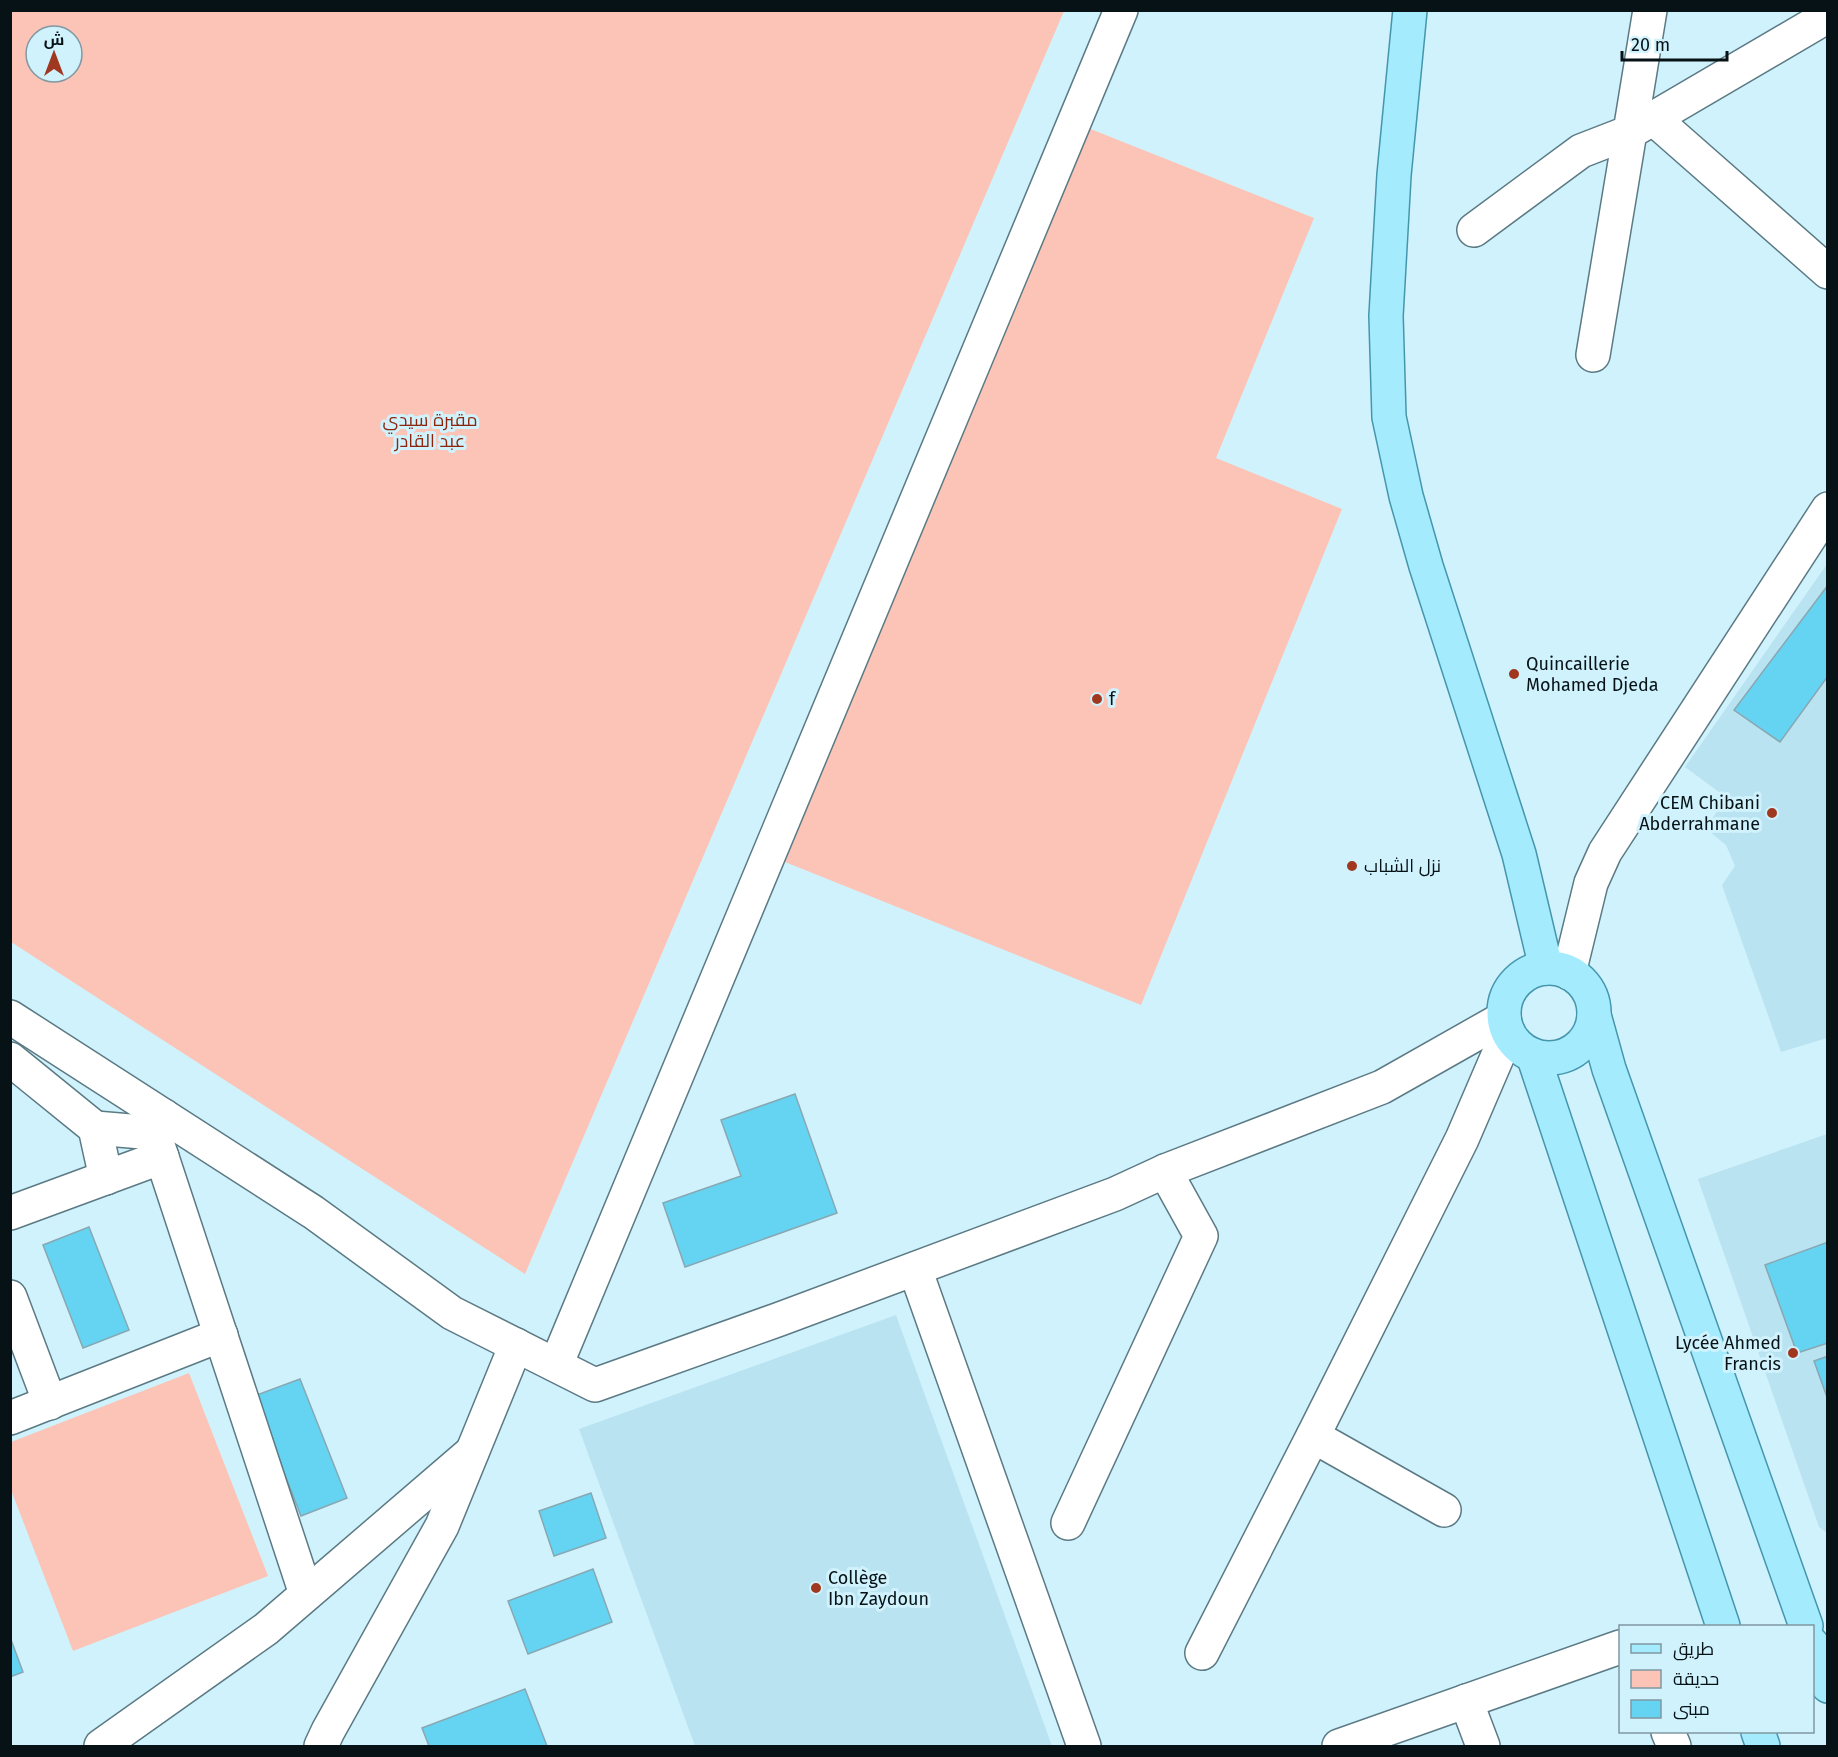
<svg xmlns="http://www.w3.org/2000/svg" width="1838" height="1757" viewBox="0 0 1838 1757" font-family="'Fira Sans',Cairo,sans-serif">
<style>
.built{fill:#bae3f1}
.green{fill:#fcc4b6;fill-rule:evenodd}
.building{fill:#65d4f3;stroke:#87a8b2;stroke-width:1.5}
.lines{fill:none;stroke-linecap:round;stroke-linejoin:round}
.minor-casing{stroke:#5b7a84;stroke-width:36}
.major-casing{stroke:#4596ad;stroke-width:36}
.minor{stroke:#fff;stroke-width:33}
.major{stroke:#a4ebfe;stroke-width:33}
.poi-dot{fill:#a0371f;stroke:#d0f2fd;stroke-width:2}
.labels{text-anchor:middle;stroke-width:6;stroke-linejoin:round;paint-order:stroke}
.park-label{font-size:18px;fill:#8b260d;stroke:#d0f2fd}
.poi-label{font-size:18px;fill:#061216;stroke:#d0f2fd;text-anchor:start}
</style>
<rect width="100%" height="100%" fill="#d0f2fd"/>
<g class="built">
<path d="M1827 564V1038L1781 1052 1722 885 1735 866 1726 845 1705 828 1727 798 1685 767Z"/>
<path d="M1827 1134V1533L1819 1527 1698 1179Z"/>
<path d="M896 1315 1052 1746H695L579 1429Z"/>
</g>
<g class="green">
<path d="M10 11H1064L525 1274 11 942ZM36 36H72V72H36Z"/>
<path d="M1083 126 1314 218 1216 458 1342 509 1141 1005 785 862Z"/>
<path d="M189 1373 268 1576 73 1651 11 1490V1442Z"/>
</g>
<g class="building">
<path d="M1828 585V676L1780 742 1734 710Z"/>
<path d="M795 1094 837 1213 685 1267 663 1203 741 1176 721 1120Z"/>
<path d="M89 1227 129 1330 83 1348 43 1245Z"/>
<path d="M1828 1242V1343L1797 1353 1765 1265Z"/>
<path d="M1828 1356V1400L1814 1361Z"/>
<path d="M300 1379 347 1498 301 1516 254 1396Z"/>
<path d="M591 1493 606 1538 554 1556 539 1511Z"/>
<path d="M593 1569 612 1622 528 1654 508 1601Z"/>
<path d="M10 1637 23 1672 10 1677Z"/>
<path d="M525 1689 547 1746H429L422 1728Z"/>
</g>
<g class="lines">
<g class="minor-casing">
<g id="minor">
<path d="M1654 119 1828 272"/>
<path d="M1474 230 1581 151 1630 132 1650 10"/>
<path d="M1593 355 1630 132 1828 16"/>
<path d="M1569 973 1591 883 1605 852 1828 509"/>
<path d="M10 1017 313 1212 452 1313 595 1385 780 1319 1115 1194 1165 1171 1382 1087 1504 1018"/>
<path d="M10 1059 95 1128 106 1178"/>
<path d="M164 1116 154 1133 306 1594"/>
<path d="M95 1128 154 1133"/>
<path d="M10 1213 162 1157"/>
<path d="M915 1269 1084 1746"/>
<path d="M10 1297 50 1403"/>
<path d="M556 1365 1121 10"/>
<path d="M10 1418 221 1335"/>
<path d="M1313 1436 1444 1510"/>
<path d="M1068 1523 1201 1236 1165 1171"/>
<path d="M1202 1653 1313 1436 1462 1139 1508 1032"/>
<path d="M1466 1701 1483 1746"/>
<path d="M1668 1732 1674 1746"/>
<path d="M101 1746 266 1629 472 1452"/>
<path d="M321 1746 328 1731 442 1526 516 1345"/>
<path d="M1339 1746 1620 1647"/>
</g>
</g>
<g class="major-casing">
<g id="major">
<path d="M1410 10 1394 175 1386 316 1389 417 1406 496 1426 566 1519 854 1546 968"/>
<circle cx="1549" cy="1013" r="45"/>
<path d="M1594 1015 1609 1069 1806 1626"/>
<path d="M1533 1055 1723 1626"/>
<path d="M1812 1644 1828 1686"/>
<path d="M1758 1732 1763 1746"/>
</g>
</g>
<use href="#minor" class="minor"/>
<use href="#major" class="major"/>
</g>
<g class="poi-dot">
<circle cx="1514" cy="674" r="6"/>
<circle cx="1097" cy="699" r="6"/>
<circle cx="1772" cy="813" r="6"/>
<circle cx="1352" cy="866" r="6"/>
<circle cx="1793" cy="1353" r="6"/>
<circle cx="816" cy="1588" r="6"/>
</g>
<g class="labels">
<g class="park-label">
<text x="430" y="426">مقبرة سيدي<tspan x="430" dy="21">عبد القادر</tspan></text>
</g>
<g class="poi-label">
<text x="1526" y="670">Quincaillerie<tspan x="1526" dy="21">Mohamed Djeda</tspan></text>
<text x="1109" y="705">f</text>
<text x="1760" y="809" text-anchor="end">CEM Chibani<tspan x="1760" dy="21">Abderrahmane</tspan></text>
<text x="1364" y="872">نزل الشباب</text>
<text x="1781" y="1349" text-anchor="end">Lycée Ahmed<tspan x="1781" dy="21">Francis</tspan></text>
<text x="828" y="1584">Collège<tspan x="828" dy="21">Ibn Zaydoun</tspan></text>
</g>
</g>
<rect width="1838" height="1757" fill="none" stroke="#061216" stroke-width="24"/>
<rect x="1619" y="1625" width="195" height="108" fill="#d0f2fd" stroke="#7f98a1" stroke-width="1.5"/>
<rect x="1631" y="1644" width="30" height="9" fill="#a4ebfe" stroke="#7f98a1" stroke-width="1.5"/>
<text x="1673" y="1655" font-size="18" fill="#061216">طريق</text>
<rect x="1631" y="1670" width="30" height="18" fill="#fcc4b6" stroke="#7f98a1" stroke-width="1.5"/>
<text x="1673" y="1685" font-size="18" fill="#061216">حديقة</text>
<rect x="1631" y="1700" width="30" height="18" fill="#65d4f3" stroke="#7f98a1" stroke-width="1.5"/>
<text x="1673" y="1715" font-size="18" fill="#061216">مبنى</text>
<g transform="translate(54 54)"><circle r="28" fill="#d0f2fd" stroke="#7f98a1" stroke-width="1.5"/>
<path d="M0-4.5L10 22L0 15L-10 22Z" fill="#a0371f"/>
<text y="-9" font-size="16" font-weight="bold" text-anchor="middle" fill="#061216">ش</text>
</g>
<path d="M1622 51v9h105v-9" fill="none" stroke="#061216" stroke-width="3"/>
<text x="1631" y="51" font-size="18" fill="#061216" stroke="#d0f2fd" stroke-width="4.5" paint-order="stroke">20 m</text>
</svg>
